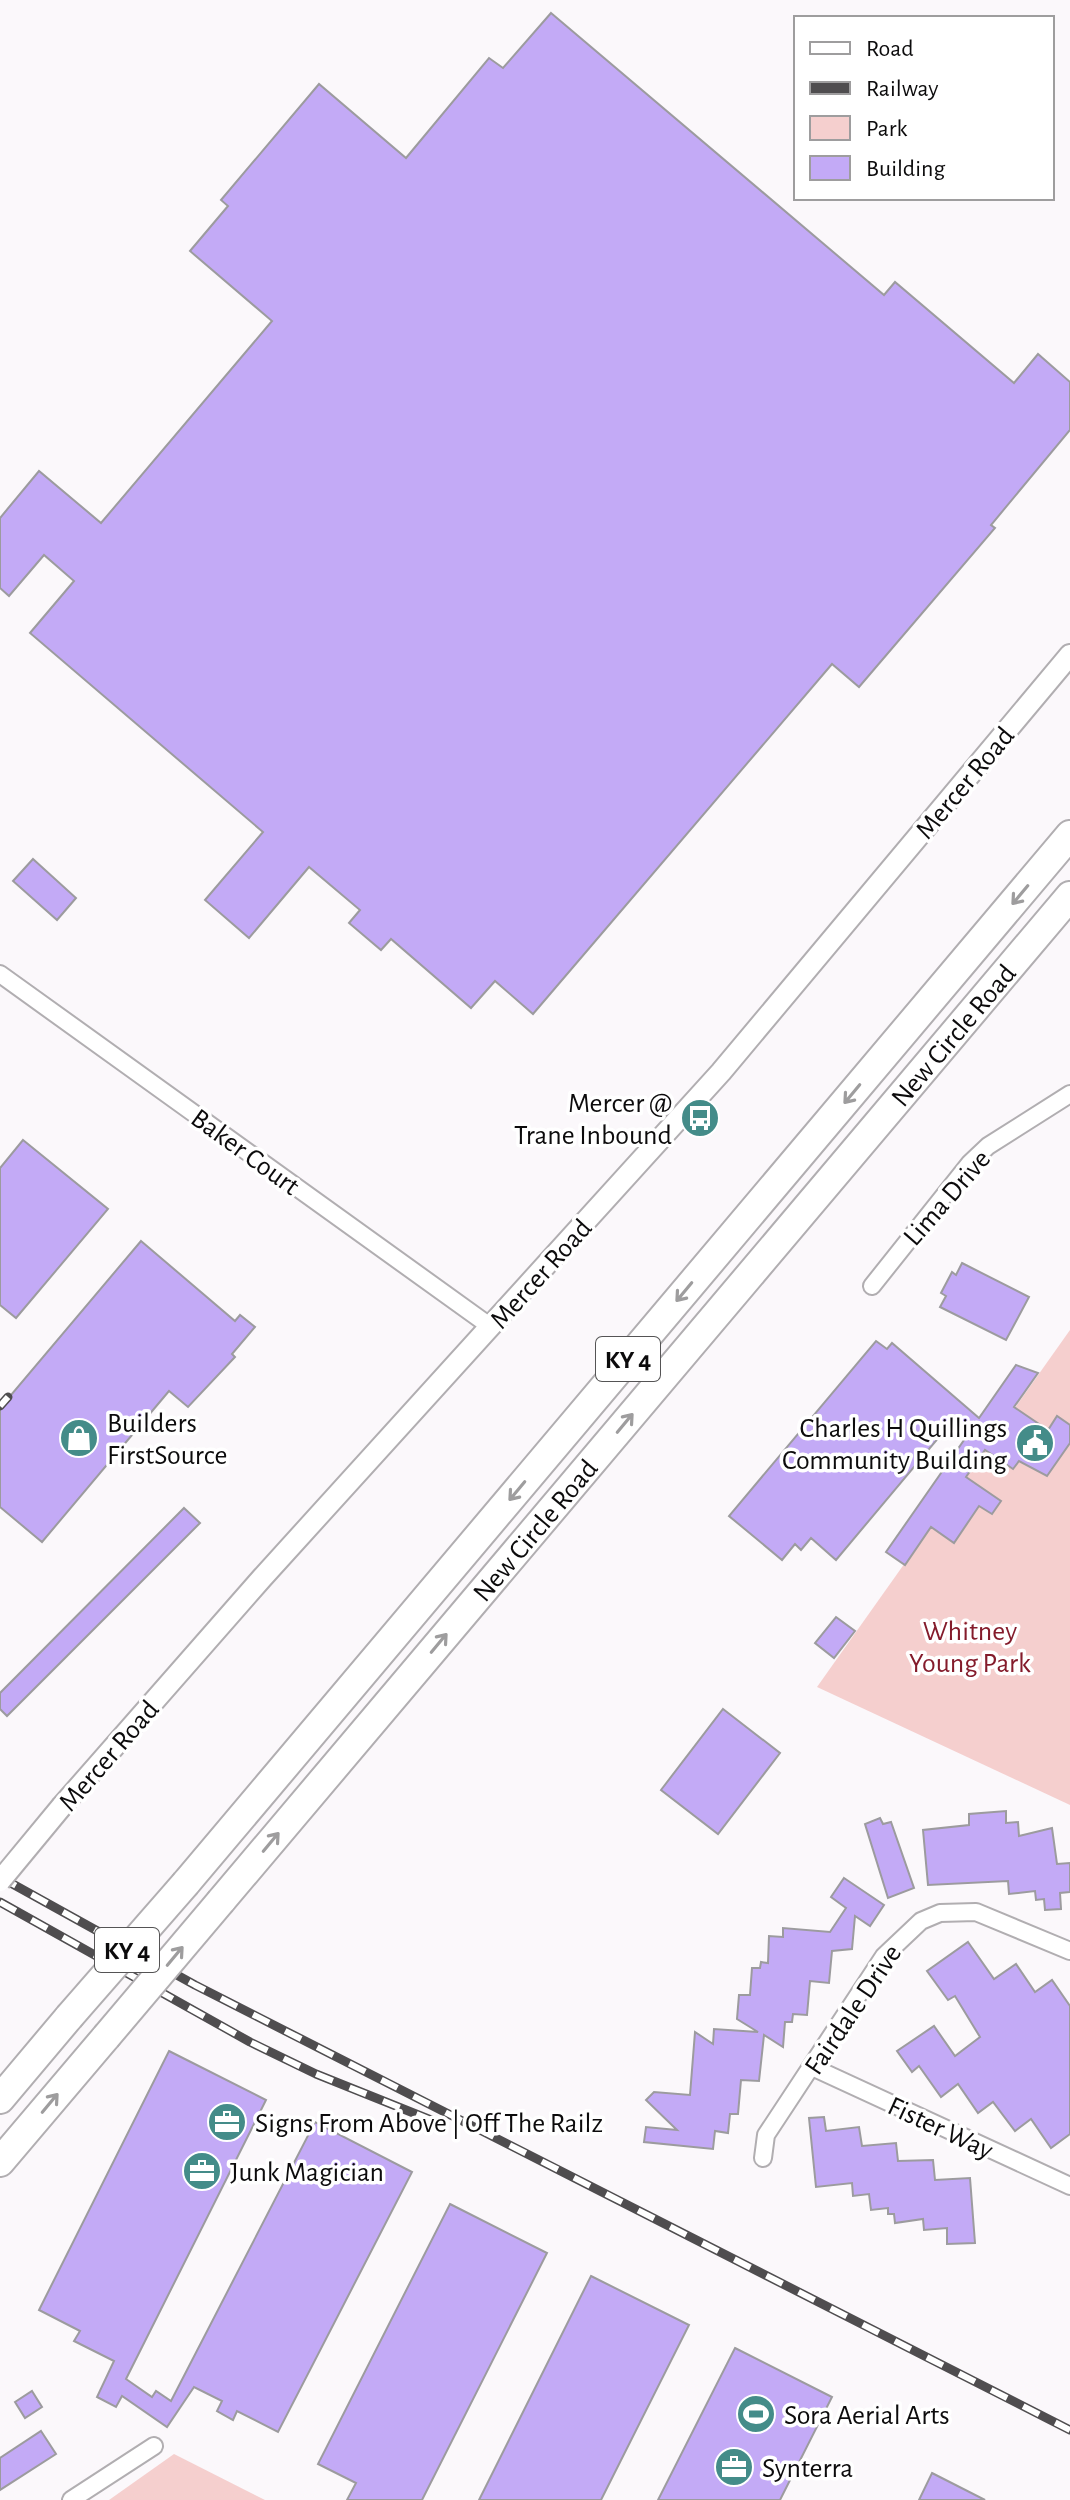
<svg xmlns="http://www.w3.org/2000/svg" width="1070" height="2500" viewBox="0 0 1070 2500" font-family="'Alegreya Sans',sans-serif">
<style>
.green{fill:#f5cfce}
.building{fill:#c3aaf6;stroke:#9c9b9e;stroke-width:2}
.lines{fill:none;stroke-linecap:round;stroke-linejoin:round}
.minor-casing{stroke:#b1aeb1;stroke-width:20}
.tertiary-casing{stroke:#b1aeb1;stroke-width:24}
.motorway-casing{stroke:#b1aeb1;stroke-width:32}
.minor{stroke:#fff;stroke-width:16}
.tertiary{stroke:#fff;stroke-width:20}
.motorway{stroke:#fff;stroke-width:28}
.rail-casing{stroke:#4f4d4f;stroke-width:9}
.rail{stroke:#fff;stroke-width:6;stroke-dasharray:18;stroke-linecap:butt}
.tertiary-bridge-casing{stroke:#b1aeb1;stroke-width:24;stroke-linecap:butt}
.motorway-bridge-casing{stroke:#b1aeb1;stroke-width:32;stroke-linecap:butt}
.tertiary-bridge{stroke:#fff;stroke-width:20}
.motorway-bridge{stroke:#fff;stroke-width:28}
.oneway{stroke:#9e9d9e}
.labels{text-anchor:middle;stroke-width:7;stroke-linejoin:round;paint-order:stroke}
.shield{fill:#fff;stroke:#555455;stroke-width:2}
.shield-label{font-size:26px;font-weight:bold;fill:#0c0b0c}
.street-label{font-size:28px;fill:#0c0b0c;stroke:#fff}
.poi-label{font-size:28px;fill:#0c0b0c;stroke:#fff;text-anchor:start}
.park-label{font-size:28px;fill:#841b2b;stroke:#fff}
</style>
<rect width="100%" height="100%" fill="#fbf8fb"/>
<g class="green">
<path d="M1070 1330V1805L817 1687Z"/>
<path d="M174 2454 265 2500H109Z"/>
</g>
<g class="building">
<path d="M551 13 884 295 895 282 1014 383 1038 354 1070 382V430L991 525 995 528 859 687 832 664 533 1014 495 981 471 1008 391 939 381 950 349 923 360 910 309 867 249 938 205 900 263 832 30 633 74 581 44 555 9 596 0 588V518L39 471 101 523 272 321 190 251 228 206 221 200 319 84 406 158 489 58 503 68Z"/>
<path d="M33 859 76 898 57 920 13 881Z"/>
<path d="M23 1140 108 1209 16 1318 0 1305V1168Z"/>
<path d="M141 1241 235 1321 240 1315 255 1327 232 1354 235 1357 188 1407 169 1391 42 1542 0 1507V1408Z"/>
<path d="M962 1263 1029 1297 1006 1340 940 1307 946 1296 941 1293 952 1272 956 1275Z"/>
<path d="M876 1341 887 1349 892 1343 979 1418 1016 1365 1038 1373 1014 1407 1048 1430 1057 1416 1070 1425V1443L1047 1476 1019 1461 1013 1469 985 1450 966 1477 1001 1501 992 1514 979 1506 954 1543 931 1527 905 1565 886 1552 971 1430 955 1418 836 1560 811 1538 801 1550 795 1544 782 1560 729 1516Z"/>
<path d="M184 1508 200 1523 7 1716 0 1709V1693Z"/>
<path d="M836 1617 855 1631 834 1658 815 1643Z"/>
<path d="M723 1709 780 1753 718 1834 661 1790Z"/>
<path d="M1006 1811V1823L1018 1822 1019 1836 1052 1828 1057 1864 1070 1863V1892L1060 1893 1061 1909 1045 1910 1044 1899 1036 1900 1035 1891 1009 1894 1008 1881 928 1885 923 1830 969 1825V1814Z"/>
<path d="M880 1818 883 1824 891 1822 914 1888 888 1898 865 1824Z"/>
<path d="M844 1878 884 1905 870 1926 855 1916 852 1949 832 1951 829 1983 810 1981 807 2015 793 2014 792 2022H785L783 2047 764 2035 759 2081 741 2080 738 2114H730L728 2133 715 2131 713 2149 644 2142 646 2127 677 2130 646 2100 654 2092 690 2095 695 2032 713 2044 714 2029 758 2032 737 2019 739 1995H750L752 1968H760L761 1962 768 1963 769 1936 783 1937V1928L830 1932 846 1908 831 1897Z"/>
<path d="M968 1942 994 1979 1016 1964 1035 1992 1052 1980 1070 2006V2134L1051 2148 1031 2119 1015 2131 993 2102 978 2113 958 2084 941 2097 919 2066 912 2072 897 2051 934 2026 955 2056 980 2037 955 1996 948 2000 927 1971Z"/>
<path d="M169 2051 266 2100 126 2379 152 2397 156 2391 171 2401 315 2122 412 2172 278 2432 237 2411 233 2420 217 2411 222 2401 194 2387 167 2427 122 2396 116 2407 97 2397 114 2361 74 2341 80 2331 39 2310Z"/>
<path d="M824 2117 826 2131 859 2127 862 2146 896 2143 898 2161 933 2160 935 2180 970 2178 975 2243 947 2244V2228L924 2230 923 2219 895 2223 894 2214H888V2208L871 2210 869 2194 853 2196 852 2183 816 2187 809 2118Z"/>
<path d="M450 2204 547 2253 422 2500H347L356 2483 318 2464Z"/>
<path d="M591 2276 689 2325 601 2500H479Z"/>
<path d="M735 2348 832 2397 780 2500H658Z"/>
<path d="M32 2391 42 2407 25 2418 15 2402Z"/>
<path d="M41 2431 56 2454 0 2490V2458Z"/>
<path d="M932 2473 985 2500H919Z"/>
</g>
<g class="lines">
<g class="minor-casing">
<g id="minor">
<path d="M0 974 491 1327"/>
<path d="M872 1286 970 1163 988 1146 1070 1094"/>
<path d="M812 2067 1070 2186"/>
<path d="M763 2158 766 2135 884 1956 921 1921 940 1913 976 1912 1070 1951"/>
<path d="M71 2500 154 2446"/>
</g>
</g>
<g class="tertiary-casing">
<path id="tertiary" d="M62 1806 262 1578 721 1072 1070 655"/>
</g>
<g class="motorway-casing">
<g id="motorway">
<path d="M186 1883 1070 835"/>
<path id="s1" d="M221 1901 1070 896"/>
<path d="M0 2099 69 2017"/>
<path d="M0 2162 106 2037"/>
</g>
</g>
<use href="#minor" class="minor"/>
<use href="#tertiary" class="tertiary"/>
<use href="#motorway" class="motorway"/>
<g class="rail-casing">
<g id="rail">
<path d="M0 1406 8 1397"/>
<path d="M0 1877 195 1985 1070 2430"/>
<path d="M0 1902 250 2042 316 2074 431 2120"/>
</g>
</g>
<use href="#rail" class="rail"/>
<g class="tertiary-bridge-casing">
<path id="tertiary-bridge" d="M0 1881 62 1806"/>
</g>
<g class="motorway-bridge-casing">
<g id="motorway-bridge">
<path d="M69 2017 186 1883"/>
<path d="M106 2037 221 1901"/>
</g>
</g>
<use href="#tertiary-bridge" class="tertiary-bridge"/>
<use href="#motorway-bridge" class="motorway-bridge"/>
</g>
<defs><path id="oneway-shaft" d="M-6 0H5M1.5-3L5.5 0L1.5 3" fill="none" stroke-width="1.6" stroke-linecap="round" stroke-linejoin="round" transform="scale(2)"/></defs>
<g class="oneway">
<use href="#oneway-shaft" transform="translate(1020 895) rotate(130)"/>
<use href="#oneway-shaft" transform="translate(852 1094) rotate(130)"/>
<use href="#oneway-shaft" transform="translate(684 1292) rotate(130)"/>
<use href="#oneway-shaft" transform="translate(625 1423) rotate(-50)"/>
<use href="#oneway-shaft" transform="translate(517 1491) rotate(130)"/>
<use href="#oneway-shaft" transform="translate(439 1643) rotate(-50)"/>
<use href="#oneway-shaft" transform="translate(271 1842) rotate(-50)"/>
<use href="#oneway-shaft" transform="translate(175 1956) rotate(-50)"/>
<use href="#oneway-shaft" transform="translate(50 2103) rotate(-50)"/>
</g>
<defs>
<g id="bus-disc" transform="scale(2)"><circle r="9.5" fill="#448c89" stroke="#fff"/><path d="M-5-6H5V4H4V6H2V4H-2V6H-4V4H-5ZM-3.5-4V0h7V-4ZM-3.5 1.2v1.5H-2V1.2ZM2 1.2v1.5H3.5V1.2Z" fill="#fff"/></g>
<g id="shop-disc" transform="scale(2)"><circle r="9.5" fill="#448c89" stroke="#fff"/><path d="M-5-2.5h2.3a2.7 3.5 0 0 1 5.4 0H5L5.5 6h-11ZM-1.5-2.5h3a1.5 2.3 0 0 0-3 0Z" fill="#fff"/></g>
<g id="civic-disc" transform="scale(2)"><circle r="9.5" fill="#448c89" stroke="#fff"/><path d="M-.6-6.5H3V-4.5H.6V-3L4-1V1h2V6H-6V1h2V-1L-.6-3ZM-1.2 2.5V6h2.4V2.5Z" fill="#fff"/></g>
<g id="office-disc" transform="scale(2)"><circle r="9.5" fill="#448c89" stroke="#fff"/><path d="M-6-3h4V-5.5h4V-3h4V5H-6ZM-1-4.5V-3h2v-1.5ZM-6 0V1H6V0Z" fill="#fff"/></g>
<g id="stadium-disc" transform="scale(2)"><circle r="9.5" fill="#448c89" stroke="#fff"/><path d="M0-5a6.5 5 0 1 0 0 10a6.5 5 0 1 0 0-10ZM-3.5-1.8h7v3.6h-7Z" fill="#fff"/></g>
</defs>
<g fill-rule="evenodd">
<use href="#bus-disc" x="700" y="1118"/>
<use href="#shop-disc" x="79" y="1438"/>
<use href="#civic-disc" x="1035" y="1443"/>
<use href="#office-disc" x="227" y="2122"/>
<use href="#office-disc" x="202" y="2171"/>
<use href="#stadium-disc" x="756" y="2414"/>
<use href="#office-disc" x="734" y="2467"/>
</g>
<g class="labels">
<g class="shield">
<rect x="596" y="1337" width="64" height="44" rx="6"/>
<rect x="95" y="1928" width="64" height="44" rx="6"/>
</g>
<g class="shield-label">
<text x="628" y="1368">KY 4</text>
<text x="127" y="1959">KY 4</text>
</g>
<g class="street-label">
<text transform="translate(964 782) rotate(-50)" y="10">Mercer Road</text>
<text dy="10" stroke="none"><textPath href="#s1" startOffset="1134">New Circle Road</textPath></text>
<text transform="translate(246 1151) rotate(36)" y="10">Baker Court</text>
<text transform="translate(946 1197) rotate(-49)" y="10">Lima Drive</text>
<text transform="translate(540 1273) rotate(-48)" y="10">Mercer Road</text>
<text dy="10" stroke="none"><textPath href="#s1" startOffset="486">New Circle Road</textPath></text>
<text transform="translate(108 1755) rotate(-49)" y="10">Mercer Road</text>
<text transform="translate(852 2009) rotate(-56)" y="10">Fairdale Drive</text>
<text transform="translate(941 2127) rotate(25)" y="10">Fister Way</text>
</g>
<g class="poi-label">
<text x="672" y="1112" text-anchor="end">Mercer @<tspan x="672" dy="32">Trane Inbound</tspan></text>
<text x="107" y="1432">Builders<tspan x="107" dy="32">FirstSource</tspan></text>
<text x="1007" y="1437" text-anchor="end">Charles H Quillings<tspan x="1007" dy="32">Community Building</tspan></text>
<text x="255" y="2132">Signs From Above | Off The Railz</text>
<text x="230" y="2181">Junk Magician</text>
<text x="784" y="2424">Sora Aerial Arts</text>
<text x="762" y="2477">Synterra</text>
</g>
<g class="park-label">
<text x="970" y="1640">Whitney<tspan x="970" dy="32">Young Park</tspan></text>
</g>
</g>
<rect x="794" y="16" width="260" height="184" fill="#ffffff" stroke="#9e9d9e" stroke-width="2"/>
<rect x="810" y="42" width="40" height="12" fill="#ffffff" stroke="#9e9d9e" stroke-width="2"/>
<text x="866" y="56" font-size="24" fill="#0c0b0c">Road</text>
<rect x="810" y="82" width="40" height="12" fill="#4f4d4f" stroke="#9e9d9e" stroke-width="2"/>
<text x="866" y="96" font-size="24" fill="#0c0b0c">Railway</text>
<rect x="810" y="116" width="40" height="24" fill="#f5cfce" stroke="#9e9d9e" stroke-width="2"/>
<text x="866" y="136" font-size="24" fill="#0c0b0c">Park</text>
<rect x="810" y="156" width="40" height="24" fill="#c3aaf6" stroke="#9e9d9e" stroke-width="2"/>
<text x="866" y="176" font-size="24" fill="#0c0b0c">Building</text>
</svg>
